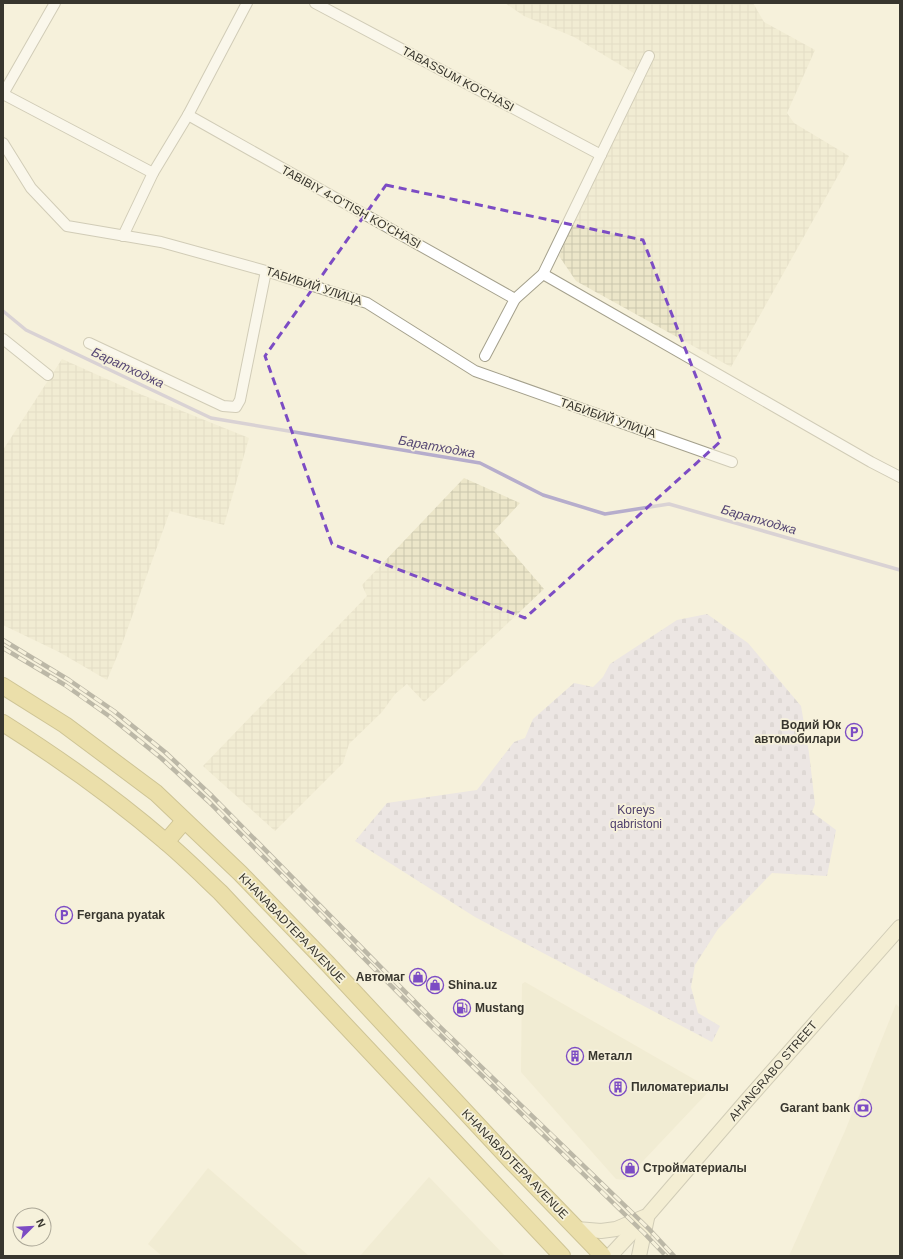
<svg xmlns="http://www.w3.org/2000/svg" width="903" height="1259" viewBox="0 0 903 1259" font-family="Helvetica,sans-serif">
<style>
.built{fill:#ece6c9}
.industrial{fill:url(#industrial-grid)}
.cemetery{fill:url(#cemetery-stones)}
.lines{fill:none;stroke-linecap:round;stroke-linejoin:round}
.stream{stroke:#b6adcc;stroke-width:3.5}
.minor-casing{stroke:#a4a08c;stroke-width:12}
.secondary-casing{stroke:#a4a08c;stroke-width:16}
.trunk-casing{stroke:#9e8e41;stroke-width:18}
.minor{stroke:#fff;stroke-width:10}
.secondary{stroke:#f2ecc9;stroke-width:14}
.trunk{stroke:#decb6f;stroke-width:16}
.rail-casing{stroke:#777468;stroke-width:4.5}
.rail{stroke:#f6f1db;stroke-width:3;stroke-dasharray:9;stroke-linecap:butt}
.marked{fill:none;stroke:#7c4cc4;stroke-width:3;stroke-dasharray:8 5;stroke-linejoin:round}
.labels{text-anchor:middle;stroke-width:3.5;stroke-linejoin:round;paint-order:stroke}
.street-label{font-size:12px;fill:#38362e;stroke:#f6f1db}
.poi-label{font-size:12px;font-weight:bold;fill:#38362e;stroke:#f6f1db;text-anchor:start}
.park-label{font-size:12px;fill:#4d3e6b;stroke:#f6f1db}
.water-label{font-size:13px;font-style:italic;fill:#564774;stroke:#f6f1db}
</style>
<defs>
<pattern id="industrial-grid" width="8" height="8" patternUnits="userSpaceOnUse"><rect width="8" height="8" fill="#ece6c9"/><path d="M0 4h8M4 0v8" fill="none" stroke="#cbc6ad"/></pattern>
<pattern id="cemetery-stones" width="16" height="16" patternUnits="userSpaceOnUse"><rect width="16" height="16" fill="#dfd9ed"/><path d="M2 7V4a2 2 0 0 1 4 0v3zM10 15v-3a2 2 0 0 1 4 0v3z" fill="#c0bbcc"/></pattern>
</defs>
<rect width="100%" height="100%" fill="#f6f1db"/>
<g class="built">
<path d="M525 982 711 1089 625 1180 616 1179 521 1072 522 984Z"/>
<path d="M896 1004 900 1008V1256H789L845 1131Z"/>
<path d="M208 1168 309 1256H162L148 1244Z"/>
<path d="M429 1177 505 1256H360Z"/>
</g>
<g class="industrial">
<path d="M505 3H753L764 22 815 50 787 113 794 123 849 156 731 367 576 281 559 256 637 75 574 37 524 16Z"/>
<path d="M62 359 140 394 249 438 224 525 170 511 121 647 107 680 59 652 3 625V450Z"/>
<path d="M464 478 520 503 494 531 544 589 424 702 407 684 395 694 382 712 349 744 343 763 275 831 203 766 367 596 362 585Z"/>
</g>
<path class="cemetery" d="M707 614 748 643 801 706 809 753 815 804 812 812 836 830 827 876 772 873 718 929 695 965 691 987 698 1013 720 1026 712 1042 475 917 355 841 387 803 477 790 514 742 525 738 533 719 574 683 593 687 603 677 610 664 677 620Z"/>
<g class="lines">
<path class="stream" d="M3 311 26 330 211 418 480 463 543 495 605 514 669 504 900 570"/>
<g class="minor-casing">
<g id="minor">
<path d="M315 3 601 155"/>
<path d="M3 94 153 173"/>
<path d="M3 94 55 3"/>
<path d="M188 115 515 299"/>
<path d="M3 143 31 188 67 226 161 242 266 271 367 303 475 371 732 462"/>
<path d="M123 236 153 173 188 115 247 3"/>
<path d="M543 274 871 462 900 477"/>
<path d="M3 339 48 375"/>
<path d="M89 343 223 406 236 407 240 400 266 271"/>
<path d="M485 356 515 299 543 274 649 56"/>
</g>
</g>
<g class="secondary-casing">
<g id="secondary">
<path d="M577 1229 601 1231 616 1229 644 1217"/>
<path d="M610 1256 648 1215 748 1099 900 927"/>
<path d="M639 1256 647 1218"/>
</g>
</g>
<g class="trunk-casing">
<g id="trunk">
<path d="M3 686 65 725 156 793 240 873 327 963 513 1163 603 1256"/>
<path d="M3 723C60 759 115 798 166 842 185 858 202 875 220 892L562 1256"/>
<path d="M166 842 184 821"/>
</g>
</g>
<use href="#minor" class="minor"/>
<use href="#secondary" class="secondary"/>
<use href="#trunk" class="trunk"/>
<g class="rail-casing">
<g id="rail">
<path d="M3 640 69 680 114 711 165 752 212 796 434 1021 649 1229 674 1256"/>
<path d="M3 648 65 685 109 716 161 758 209 802 431 1026 644 1233 666 1256"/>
</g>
</g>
<use href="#rail" class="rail"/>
</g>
<path d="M0 0H903V1259H0ZM386 185 643 240 721 441 525 618 332 544 265 356Z" fill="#f6f1db" fill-opacity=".55" fill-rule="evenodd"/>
<path class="marked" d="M386 185 643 240 721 441 525 618 332 544 265 356Z"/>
<defs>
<g id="parking-ring" transform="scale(0.9)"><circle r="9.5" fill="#f6f1db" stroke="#7c4cc4" stroke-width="1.5"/><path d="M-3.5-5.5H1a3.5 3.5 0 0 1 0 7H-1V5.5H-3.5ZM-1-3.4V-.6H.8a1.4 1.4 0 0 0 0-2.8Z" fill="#7c4cc4"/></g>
<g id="shop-ring" transform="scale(0.9)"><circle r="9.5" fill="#f6f1db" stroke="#7c4cc4" stroke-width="1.5"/><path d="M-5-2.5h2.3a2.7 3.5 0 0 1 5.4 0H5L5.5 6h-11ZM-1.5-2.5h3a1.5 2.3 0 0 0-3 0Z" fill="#7c4cc4"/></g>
<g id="fuel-ring" transform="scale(0.9)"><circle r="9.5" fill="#f6f1db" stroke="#7c4cc4" stroke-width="1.5"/><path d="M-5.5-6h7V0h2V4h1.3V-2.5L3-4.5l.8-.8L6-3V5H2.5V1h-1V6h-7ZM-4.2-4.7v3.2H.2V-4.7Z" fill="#7c4cc4"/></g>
<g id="building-ring" transform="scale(0.9)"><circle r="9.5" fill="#f6f1db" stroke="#7c4cc4" stroke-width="1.5"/><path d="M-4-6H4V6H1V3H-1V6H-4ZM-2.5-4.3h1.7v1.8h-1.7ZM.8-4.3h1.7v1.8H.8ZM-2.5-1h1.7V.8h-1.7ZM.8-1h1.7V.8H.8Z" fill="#7c4cc4"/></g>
<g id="bank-ring" transform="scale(0.9)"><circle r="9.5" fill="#f6f1db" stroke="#7c4cc4" stroke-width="1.5"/><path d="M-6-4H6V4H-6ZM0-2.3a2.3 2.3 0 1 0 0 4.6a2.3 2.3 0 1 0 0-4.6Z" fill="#7c4cc4"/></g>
</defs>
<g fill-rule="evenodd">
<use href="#parking-ring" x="854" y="732"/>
<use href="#parking-ring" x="64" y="915"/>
<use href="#shop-ring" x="418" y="977"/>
<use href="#shop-ring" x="435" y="985"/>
<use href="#fuel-ring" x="462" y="1008"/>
<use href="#building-ring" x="575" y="1056"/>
<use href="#building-ring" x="618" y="1087"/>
<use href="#bank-ring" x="863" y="1108"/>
<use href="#shop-ring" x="630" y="1168"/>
</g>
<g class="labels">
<g class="street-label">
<text transform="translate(458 79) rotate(28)" y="4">TABASSUM KO'CHASI</text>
<text transform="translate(351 207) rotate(29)" y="4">TABIBIY 4-O'TISH KO'CHASI</text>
<text transform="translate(314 286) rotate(18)" y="4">ТАБИБИЙ УЛИЦА</text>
<text transform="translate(608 418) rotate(19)" y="4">ТАБИБИЙ УЛИЦА</text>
<text transform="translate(292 928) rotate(46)" y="4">KHANABADTEPA AVENUE</text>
<text transform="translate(773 1071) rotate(-49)" y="4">AHANGRABO STREET</text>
<text transform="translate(515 1164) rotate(46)" y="4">KHANABADTEPA AVENUE</text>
</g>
<g class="poi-label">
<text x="841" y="729" text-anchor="end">Водий Юк<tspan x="841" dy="14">автомобилари</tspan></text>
<text x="77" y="919">Fergana pyatak</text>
<text x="405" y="981" text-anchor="end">Автомаг</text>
<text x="448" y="989">Shina.uz</text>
<text x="475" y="1012">Mustang</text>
<text x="588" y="1060">Металл</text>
<text x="631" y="1091">Пиломатериалы</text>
<text x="850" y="1112" text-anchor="end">Garant bank</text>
<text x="643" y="1172">Стройматериалы</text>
</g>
<g class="park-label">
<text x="636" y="814">Koreys<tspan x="636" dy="14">qabristoni</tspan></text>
</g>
<g class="water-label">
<text transform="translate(128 367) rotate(25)" y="5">Баратходжа</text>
<text transform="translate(437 446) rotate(10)" y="5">Баратходжа</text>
<text transform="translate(759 519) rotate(16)" y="5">Баратходжа</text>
</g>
</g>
<rect width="903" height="1259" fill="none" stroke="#38362e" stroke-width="8"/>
<g transform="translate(32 1227) rotate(66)"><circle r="19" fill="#f6f1db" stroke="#aaa696"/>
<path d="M0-3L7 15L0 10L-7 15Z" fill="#7c4cc4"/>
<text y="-6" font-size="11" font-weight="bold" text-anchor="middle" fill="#38362e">N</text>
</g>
</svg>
